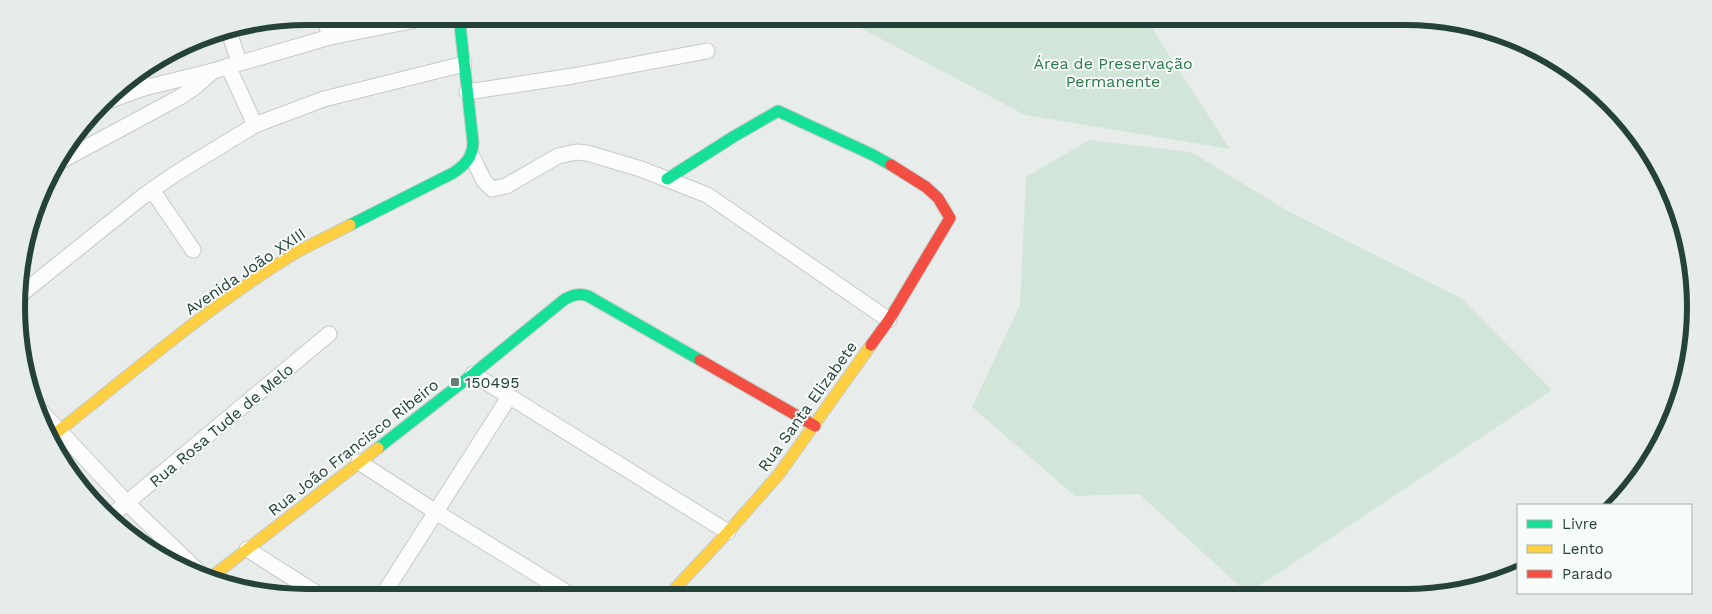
<svg xmlns="http://www.w3.org/2000/svg" width="1712" height="614" viewBox="0 0 1712 614" font-family="'Work Sans',sans-serif">
<style>
.green{fill:#d1e6d8}
.lines{fill:none;stroke-linecap:round;stroke-linejoin:round}
.street-casing{stroke:#c5cac8;stroke-width:17}
.fast-casing{stroke:#c3cbc8;stroke-width:13}
.slow-casing{stroke:#c3cbc8;stroke-width:13}
.jam-casing{stroke:#c3cbc8;stroke-width:13}
.street{stroke:#fcfcfc;stroke-width:15}
.fast{stroke:#16e098;stroke-width:11}
.slow{stroke:#ffcf43;stroke-width:11}
.jam{stroke:#f24e42;stroke-width:11}
.poi-dot{fill:#697e78;stroke:#f7fbf9;stroke-width:2}
.labels{text-anchor:middle;stroke-width:4;stroke-linejoin:round;paint-order:stroke}
.park-label{font-size:16px;fill:#2d7a4b;stroke:#f7fbf9}
.street-label{font-size:16px;fill:#24423a;stroke:#f7fbf9}
.poi-label{font-size:16px;fill:#24423a;stroke:#f7fbf9;text-anchor:start}
.rim{fill:none;stroke:#24423a;stroke-width:6}
</style>
<rect width="100%" height="100%" fill="#e8edeb"/>
<g class="green">
<path d="M838 16H1144L1230 149 1025 115Z"/>
<path d="M1089 140 1191 152 1288 211 1461 298 1552 390 1270 579 1246 592 1139 494 1075 496 972 407 1020 305 1026 177Z"/>
</g>
<g class="lines">
<g class="street-casing">
<g id="street">
<path d="M324 16 330 37"/>
<path d="M229 32 239 62"/>
<path d="M228 66 255 125"/>
<path d="M140 73 144 88"/>
<path d="M467 92 573 76 707 51"/>
<path d="M105 102 144 88 213 71 330 37 436 16"/>
<path d="M472 156 484 181 492 189 506 186 558 156 576 152 587 153 641 169 707 195 889 320"/>
<path d="M59 162 180 97 195 87 212 72"/>
<path d="M152 190 193 250"/>
<path d="M20 295 142 197 175 174 255 125 324 99 464 64"/>
<path d="M473 374 728 532"/>
<path d="M37 407 128 504 201 574"/>
<path d="M359 462 436 512 574 597"/>
<path d="M112 515 329 334"/>
<path d="M247 549 324 598"/>
<path d="M381 598 509 397"/>
</g>
</g>
<g class="fast-casing">
<g id="fast">
<path d="M667 179 733 137 778 111 873 155 891 165"/>
<path d="M350 225 453 173C465 165 473 157 473 142L459 16"/>
<path d="M378 448 473 374 565 299C573 295 579 293 588 296L700 360"/>
</g>
</g>
<g class="slow-casing">
<g id="slow">
<path d="M51 437C130 375 206 308 292 255 311 244 331 235 350 225"/>
<path d="M210 578 378 448"/>
<path d="M667 597 728 532 779 474 871 345"/>
</g>
</g>
<g class="jam-casing">
<g id="jam">
<path d="M871 345 889 320 950 218 938 198 926 187 891 165"/>
<path d="M700 360 815 426"/>
</g>
</g>
<use href="#street" class="street"/>
<use href="#fast" class="fast"/>
<use href="#slow" class="slow"/>
<use href="#jam" class="jam"/>
</g>
<rect class="poi-dot" x="450" y="377" width="10" height="10" rx="2.5"/>
<g class="labels">
<g class="park-label">
<text x="1113" y="69">Área de Preservação<tspan x="1113" dy="18">Permanente</tspan></text>
</g>
<g class="street-label">
<text transform="translate(245 271) rotate(-34)" y="6">Avenida João XXIII</text>
<text transform="translate(807 406) rotate(-54)" y="6">Rua Santa Elizabete</text>
<text transform="translate(221 425) rotate(-40)" y="6">Rua Rosa Tude de Melo</text>
<text transform="translate(353 447) rotate(-38)" y="6">Rua João Francisco Ribeiro</text>
</g>
<g class="poi-label">
<text x="465" y="388">150495</text>
</g>
</g>
<path d="M0 0H1712V614H0ZM307 25H1405A282 282 0 0 1 1687 307V307A282 282 0 0 1 1405 589H307A282 282 0 0 1 25 307V307A282 282 0 0 1 307 25Z" fill="#e6ecea" fill-rule="evenodd"/>
<path class="rim" d="M307 25H1405A282 282 0 0 1 1687 307V307A282 282 0 0 1 1405 589H307A282 282 0 0 1 25 307V307A282 282 0 0 1 307 25Z"/>
<rect x="1517" y="504" width="175" height="90" fill="#f7fbf9" stroke="#a3b1ad"/>
<rect x="1527" y="520" width="25" height="8" fill="#16e098" stroke="#a3b1ad"/>
<text x="1562" y="529" font-size="15" fill="#24423a">Livre</text>
<rect x="1527" y="545" width="25" height="8" fill="#ffcf43" stroke="#a3b1ad"/>
<text x="1562" y="554" font-size="15" fill="#24423a">Lento</text>
<rect x="1527" y="570" width="25" height="8" fill="#f24e42" stroke="#a3b1ad"/>
<text x="1562" y="579" font-size="15" fill="#24423a">Parado</text>
</svg>
